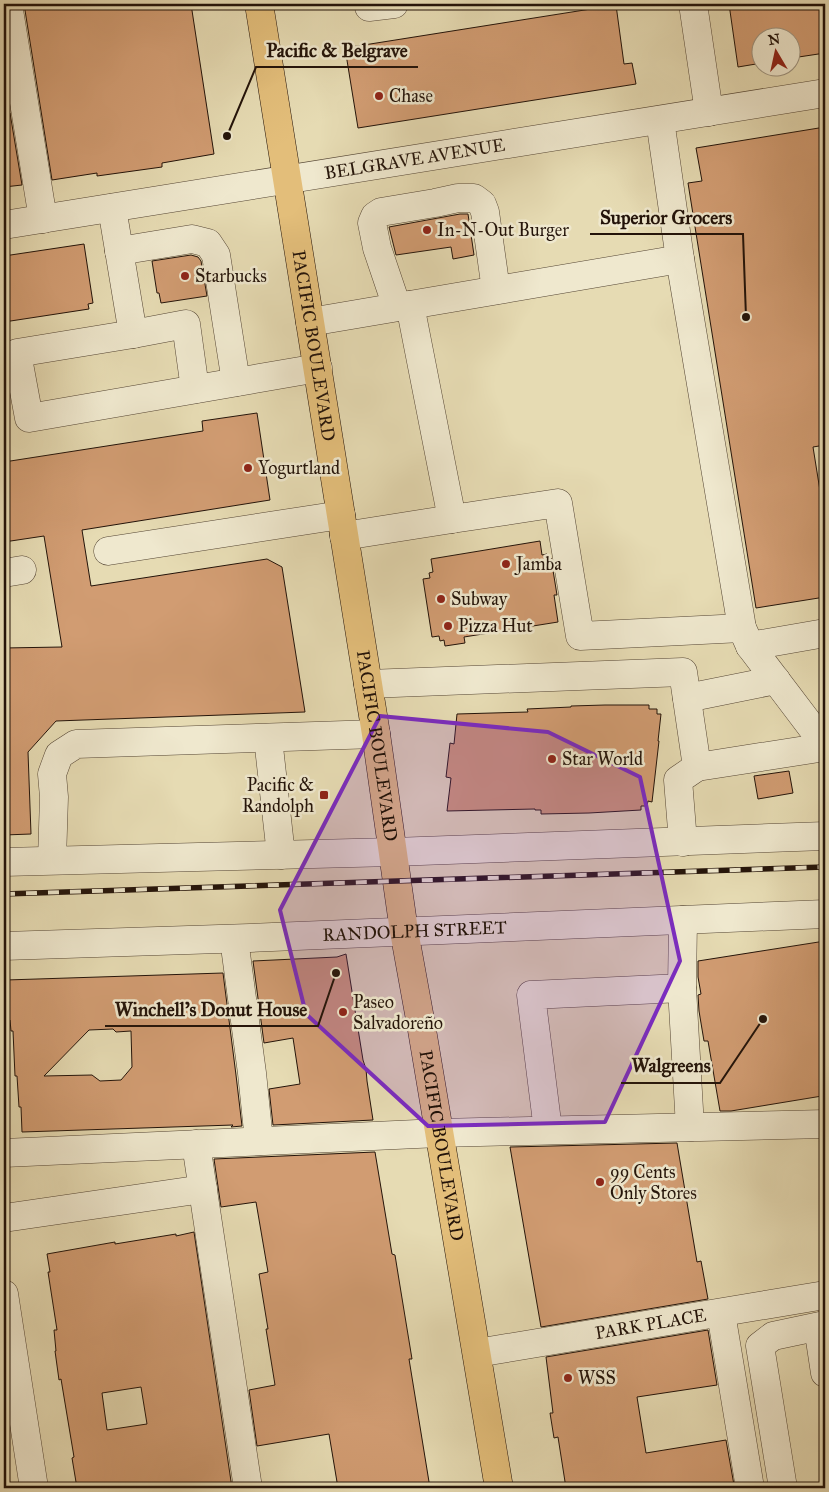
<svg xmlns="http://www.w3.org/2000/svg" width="829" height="1492" viewBox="0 0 829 1492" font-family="'IM FELL Great Primer',serif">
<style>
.building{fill:#d19c72;stroke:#231309;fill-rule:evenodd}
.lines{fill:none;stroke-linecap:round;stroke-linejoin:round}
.minor-casing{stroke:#544534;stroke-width:29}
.major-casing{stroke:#231309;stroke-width:29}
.minor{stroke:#efe8ce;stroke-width:28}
.major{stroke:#e3be7a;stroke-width:28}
.rail-casing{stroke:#231309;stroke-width:5.5}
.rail{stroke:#efe8ce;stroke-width:4;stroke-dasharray:11;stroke-linecap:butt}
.marked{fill:#7b2cbf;fill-opacity:0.2;stroke:#7b2cbf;stroke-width:4;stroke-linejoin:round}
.poi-dot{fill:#8f2418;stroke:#efe8ce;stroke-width:2}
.labels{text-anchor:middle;stroke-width:5;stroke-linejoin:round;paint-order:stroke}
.poi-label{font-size:18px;fill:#231309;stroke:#efe8ce;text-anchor:start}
.street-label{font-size:18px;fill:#231309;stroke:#efe8ce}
.leader{fill:none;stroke:#231309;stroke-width:2}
.callout-dot{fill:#231309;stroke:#efe8ce;stroke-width:2}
.callout-label{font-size:19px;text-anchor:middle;font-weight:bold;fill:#231309;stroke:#efe8ce;stroke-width:5;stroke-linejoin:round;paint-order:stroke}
</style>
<rect width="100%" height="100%" fill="#e6dbb3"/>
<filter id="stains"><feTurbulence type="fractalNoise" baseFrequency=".004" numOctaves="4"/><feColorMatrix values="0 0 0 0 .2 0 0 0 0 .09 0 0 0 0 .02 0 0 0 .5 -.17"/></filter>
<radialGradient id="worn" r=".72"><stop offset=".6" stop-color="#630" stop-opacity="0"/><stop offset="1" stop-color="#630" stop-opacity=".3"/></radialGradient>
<g class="building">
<path d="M24 4H191L214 154 162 163V167L97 176V173L52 180Z"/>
<path d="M729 4H825V53L792 58V38H762V63L738 67Z"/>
<path d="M616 5 624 64 632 63 636 84 358 128 345 48Z"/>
<path d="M10 113 22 185 4 187V114Z"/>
<path d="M825 127V445L813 447 821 497 825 496V597L756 608 688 183 702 181 696 148Z"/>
<path d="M460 214H468L474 255 453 259 451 247 396 255 389 227Z"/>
<path d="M84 244 93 303 88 304 89 309 4 322V256Z"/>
<path d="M191 255 198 257 201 261 207 296 161 303 159 293H157L152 261Z"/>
<path d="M257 413 270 500 82 530 91 586 267 559 282 567 305 712 56 721 28 752 31 834 4 835V648L62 647 44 536 4 542V462L203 431 202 421Z"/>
<path d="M540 541 542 555 547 554 548 558H551L557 595H554L558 622 464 637 465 643 445 646 444 640 440 641 439 636 432 637 423 579 430 578 429 573 433 572 431 559Z"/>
<path d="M605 705H649V709H657V714H661L658 741H659L652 802 648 801 647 806H641V810L589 813 541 814V810H535V809L447 811 451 778 446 777 450 743 454 744 457 714 528 712 527 709 571 707V706Z"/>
<path d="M789 771 793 793 758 799 754 776Z"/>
<path d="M825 941V1094H822V1096L731 1111H720L708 1041H704L699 1011 698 995 701 994 698 977V961Z"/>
<path d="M346 954 363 1060 366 1069 367 1081 373 1120 273 1125 269 1089 300 1084 293 1038 264 1043 253 961 337 957Z"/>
<path d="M223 973 236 1075 242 1126 231 1127 233 1125 22 1132 21 1107H19L17 1076H15L13 1031H11L10 1020H8L6 980ZM113 1029 116 1032 131 1031 132 1067 121 1080 100 1081 92 1075 44 1076 89 1030Z"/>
<path d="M677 1143 697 1262 701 1261 708 1299 541 1327 510 1147Z"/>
<path d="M375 1152 392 1254 395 1255 400 1286 412 1359H409L430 1488H338L329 1434 257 1446 249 1390 275 1385 266 1329H268L259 1274 268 1272 256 1202 221 1207 214 1159Z"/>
<path d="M194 1232 232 1488H77L72 1458 74 1457 61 1379 59 1380 55 1351H56L54 1330H57L48 1272H50L47 1254 115 1242V1244L176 1234V1236ZM141 1387 147 1424 107 1430 102 1393Z"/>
<path d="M708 1330 717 1385 637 1397 646 1453 726 1440 734 1485 712 1488H566L558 1437 554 1438 550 1413H553L546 1357Z"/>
</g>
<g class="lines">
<g class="minor-casing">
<g id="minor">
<path d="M8 4 43 219"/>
<path d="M369 4V7L394 4"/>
<path d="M693 4 709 112"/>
<path d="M660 120 680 259 742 628 750 646 825 745"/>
<path d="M112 208 133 334 17 353 29 418 318 368"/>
<path id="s1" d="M4 225 825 93"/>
<path d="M119 251 192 239 208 243 216 255 236 382"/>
<path d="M410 305 452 519 558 503 580 636 742 628"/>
<path d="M397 307 377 248 372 223 375 216 381 212 435 203 458 198H474L482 204 485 212 496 290"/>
<path d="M310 322 680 259"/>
<path d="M133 334 186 324 195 389"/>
<path d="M344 536 452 519"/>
<path d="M108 551 341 515"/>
<path d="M4 573 22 570"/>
<path d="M750 646 825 633"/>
<path d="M368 684 683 672 697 767 678 780 683 842"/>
<path d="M687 698 776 680"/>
<path d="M268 738 281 855"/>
<path d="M697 767 825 747"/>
<path d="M52 860 54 797 52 774 59 755 76 744 376 734"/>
<path d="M4 862 393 852 825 836"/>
<path d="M234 939 252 1073 259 1141"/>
<path id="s2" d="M4 946 250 938 825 914"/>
<path d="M682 988 690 1127"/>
<path d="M548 1130 531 995 682 988 683 920"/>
<path d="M196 1144 248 1488"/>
<path d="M4 1153 439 1133 825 1124"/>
<path d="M4 1218 203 1189"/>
<path d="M4 1294 34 1488"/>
<path d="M721 1313 750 1488"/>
<path d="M818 1327 825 1373"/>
<path id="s3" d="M477 1353 825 1295"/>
<path d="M783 1488 760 1346 773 1336 825 1325"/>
</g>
</g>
<g class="major-casing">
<g id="major">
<path id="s4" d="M259 4 376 734 404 931 422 1030 499 1488"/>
</g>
</g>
<use href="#minor" class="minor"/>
<use href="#major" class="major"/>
<g class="rail-casing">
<path id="rail" d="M4 894 825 867"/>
</g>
<use href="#rail" class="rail"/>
</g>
<path class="marked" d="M380 716 548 732 640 777 680 961 605 1122 428 1126 306 1014 280 910Z"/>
<g class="poi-dot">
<circle cx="379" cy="96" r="5"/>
<circle cx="427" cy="230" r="5"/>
<circle cx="185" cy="276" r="5"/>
<circle cx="248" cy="468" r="5"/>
<circle cx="506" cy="564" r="5"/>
<circle cx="441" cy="599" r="5"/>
<circle cx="448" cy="626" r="5"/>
<circle cx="552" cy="759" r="5"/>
<rect x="319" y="790" width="10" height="10" rx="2.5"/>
<circle cx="343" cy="1012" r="5"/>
<circle cx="600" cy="1182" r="5"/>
<circle cx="568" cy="1378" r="5"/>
</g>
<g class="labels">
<g class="poi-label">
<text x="389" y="102">Chase</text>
<text x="437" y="236">In-N-Out Burger</text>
<text x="195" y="282">Starbucks</text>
<text x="258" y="474">Yogurtland</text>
<text x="516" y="570">Jamba</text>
<text x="451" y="605">Subway</text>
<text x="458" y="632">Pizza Hut</text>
<text x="562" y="765">Star World</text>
<text x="314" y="791" text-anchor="end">Pacific &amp;<tspan x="314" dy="21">Randolph</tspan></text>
<text x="353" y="1008">Paseo<tspan x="353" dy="21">Salvadoreño</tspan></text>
<text x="610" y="1178">99 Cents<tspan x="610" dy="21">Only Stores</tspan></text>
<text x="578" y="1384">WSS</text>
</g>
<g class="street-label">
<text dy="6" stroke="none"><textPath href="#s1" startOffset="416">BELGRAVE AVENUE</textPath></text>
<text dy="6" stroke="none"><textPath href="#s4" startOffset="346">PACIFIC BOULEVARD</textPath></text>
<text dy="6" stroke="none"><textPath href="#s4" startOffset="751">PACIFIC BOULEVARD</textPath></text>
<text dy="6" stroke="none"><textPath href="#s2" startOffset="411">RANDOLPH STREET</textPath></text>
<text dy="6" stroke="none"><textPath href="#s4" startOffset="1156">PACIFIC BOULEVARD</textPath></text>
<text dy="6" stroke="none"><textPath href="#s3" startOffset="176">PARK PLACE</textPath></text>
</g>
</g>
<path class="leader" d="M227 136L256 67H418M746 317L743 234H590M336 973L318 1026H105M763 1019L720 1083H621"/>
<g class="callout-dot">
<circle cx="227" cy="136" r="5"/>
<circle cx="746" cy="317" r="5"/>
<circle cx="336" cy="973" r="5"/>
<circle cx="763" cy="1019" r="5"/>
</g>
<g class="callout-label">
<text x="337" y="57">Pacific &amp; Belgrave</text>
<text x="666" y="224">Superior Grocers</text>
<text x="211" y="1016">Winchell's Donut House</text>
<text x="671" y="1072">Walgreens</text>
</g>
<rect width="829" height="1492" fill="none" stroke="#e6dbb3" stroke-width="20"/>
<rect x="5" y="5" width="819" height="1482" fill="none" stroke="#231309" stroke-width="2.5"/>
<rect x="10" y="10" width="809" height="1472" fill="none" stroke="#231309"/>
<g transform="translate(776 52) rotate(351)"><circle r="24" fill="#efe8ce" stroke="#9d937f"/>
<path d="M0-4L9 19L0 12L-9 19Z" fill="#8f2418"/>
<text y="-8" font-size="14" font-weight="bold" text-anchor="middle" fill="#231309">N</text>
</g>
<rect width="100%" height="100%" filter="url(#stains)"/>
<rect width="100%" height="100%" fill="url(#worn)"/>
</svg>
